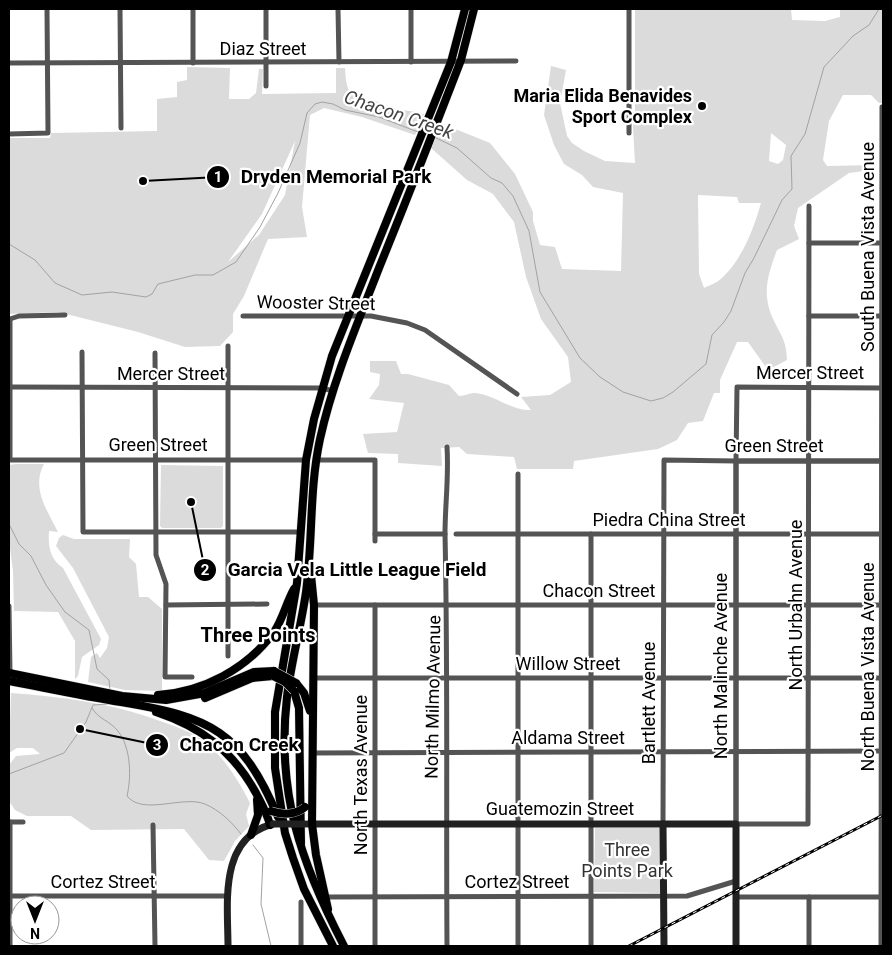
<svg xmlns="http://www.w3.org/2000/svg" width="892" height="955" viewBox="0 0 892 955" font-family="Roboto,sans-serif">
<style>
.green{fill:#dbdbdb;fill-rule:evenodd}
.lines{fill:none;stroke-linecap:round;stroke-linejoin:round}
.stream{stroke:#a2a2a2;stroke-width:1}
.primary-casing{stroke:#dbdbdb;stroke-width:9}
.minor{stroke:#545454;stroke-width:5}
.tertiary{stroke:#545454;stroke-width:5.5}
.secondary{stroke:#212121;stroke-width:7}
.primary{stroke:#000;stroke-width:8}
.rail-casing{stroke:#000;stroke-width:3}
.rail{stroke:#fff;stroke-width:1;stroke-dasharray:4;stroke-linecap:butt}
.primary-bridge-casing{stroke:#dbdbdb;stroke-width:9;stroke-linecap:butt}
.secondary-bridge{stroke:#212121;stroke-width:7}
.primary-bridge{stroke:#000;stroke-width:8}
.poi-dot{fill:#000;stroke:#fff;stroke-width:2}
.labels{text-anchor:middle;stroke-width:4.5;stroke-linejoin:round;paint-order:stroke}
.street-label{font-size:18px;fill:#000;stroke:#fff}
.poi-label{font-size:18px;font-weight:bold;fill:#000;stroke:#fff;text-anchor:end}
.park-label{font-size:18px;fill:#323232;stroke:#fff}
.water-label{font-size:19px;font-style:italic;fill:#434343;stroke:#fff}
.quarter-label{font-size:20px;font-weight:bold;fill:#000;stroke:#fff}
.leader{fill:none;stroke:#000;stroke-width:2}
.callout-dot{fill:#000;stroke:#fff;stroke-width:2}
.mark-label{font-size:15px;text-anchor:middle;font-weight:bold;fill:#fff}
.callout-label{font-size:19px;text-anchor:middle;font-weight:bold;fill:#000;stroke:#fff;stroke-width:4.5;stroke-linejoin:round;paint-order:stroke}
</style>
<rect width="100%" height="100%" fill="#fff"/>
<g class="green">
<path d="M635 9H791L792 20 825 21 840 17V9H883V103H879L871 95H843L829 121 823 160 827 166 877 165 871 170 849 173 798 208 794 226 799 239 777 250C767 277 761 296 775 323 783 339 786 341 787 360L768 370 748 342H737L720 380V393H714L703 421 688 423 677 440 658 449 574 461 573 469H517L514 457 467 454 459 447 441 448 442 466 398 463V454L368 453 363 434 397 432 404 403 369 399 379 385 380 374 370 372V361H396L401 374H408L449 385 459 396C465 396 469 393 474 393 494 394 511 411 531 410L521 397 550 395 571 382 568 357 541 319 526 277 514 222 493 194 467 180 431 148 443 124 490 143 515 174 533 212V221L540 245 555 247 562 269 621 271 623 193 593 187 582 175 564 164 554 145 544 115 551 66 566 70 560 103 567 136 572 143 584 151 605 161 635 163 633 126 635 114ZM771 133 786 145 783 160 778 164 769 161ZM698 195 737 197 739 203H761C754 228 743 257 724 276 719 282 710 285 704 288L699 274Z"/>
<path d="M187 67 230 68 229 99H249L256 93 259 69H263L262 94 336 93V68H345C346 81 346 97 362 100 367 101 374 100 378 102 392 111 407 109 424 114L415 135 362 117 324 108 310 115 302 207 307 237 268 239 244 296 233 314V332L220 346 185 347 138 332 58 312 9 314V138H50L51 133 157 131V99L177 97V82L187 80ZM295 141 285 195 259 235 228 262 262 214Z"/>
<path d="M16 464H44C31 488 47 510 58 532L49 531C48 547 50 559 63 568L101 639 99 645 82 657 78 676 75 679V641L58 612 14 611 13 571 9 540V465Z"/>
<path d="M161 465 223 466V526L221 528H162L160 526Z"/>
<path d="M63 535 74 539H130L129 557 136 564 139 597H148L162 609V691L125 690 88 682 91 657 97 653 100 658 107 648 109 637 73 568 56 546 59 538Z"/>
<path d="M11 693C63 697 111 703 160 721 175 726 192 732 205 742 225 759 238 779 250 803L246 814 249 826 235 841 224 861 209 860 184 829 91 830 71 816H27L15 810 9 801V765L16 756 40 754 33 748H17L9 753Z"/>
<path d="M595 828H660V893L594 892Z"/>
</g>
<g class="lines">
<g class="stream">
<path d="M434 137 457 148 491 178 502 183 513 196 529 231 540 292 580 358 600 377 623 392 651 401 663 398 673 392 706 364 712 335 724 322 731 311 745 273 754 258 782 200 792 189 791 156 805 134 824 67 853 36 869 25 879 9"/>
<path d="M9 244 35 260 55 283 82 295 112 292 146 297 152 294 158 284 195 275H213L236 262 260 227 278 193 300 143 307 113 315 104 322 102 333 104 345 110 379 117 418 132"/>
<path d="M9 524 19 544 31 556 46 585 65 612 89 630 97 669 109 680 110 690"/>
<path d="M92 708C98 718 105 719 113 726 131 741 132 775 127 796 143 816 183 795 205 804 219 810 232 822 241 834"/>
<path d="M9 774 64 753 86 722 93 705 108 704"/>
<path d="M253 845 263 858 261 904 271 946"/>
</g>
<g class="primary-casing">
<g id="primary">
<path d="M311 575 314 605 312 824 316 855 328 909"/>
<path d="M9 673 122 696 166 700 205 693 254 672 274 671"/>
<path d="M9 681C46 688 83 696 121 702 210 717 242 731 278 817"/>
<path d="M296 683 304 693 310 711"/>
<path d="M294 691 299 708 301 843"/>
<path d="M158 695C203 692 247 669 274 632 283 619 286 603 294 589"/>
<path d="M205 698 252 678 273 676"/>
<path d="M156 712C201 727 233 751 256 793 261 803 267 813 270 825"/>
<path d="M251 835 258 815 257 800"/>
<path d="M333 946 304 889 293 858 285 833 275 768V712L297 583 306 460 314 419 332 356 451 62 465 9"/>
<path d="M344 946C301 863 276 793 287 697 291 662 301 627 306 592 313 541 309 490 320 439 333 380 357 325 379 268 407 199 434 130 461 60L474 9"/>
</g>
</g>
<g class="minor">
<path d="M120 9 121 128"/>
<path d="M193 9V63"/>
<path d="M266 9V86"/>
<path d="M338 9 339 62"/>
<path d="M411 9V62"/>
<path d="M629 9V133"/>
<path d="M9 63 516 61"/>
<path d="M9 134 48 133 47 9"/>
<path d="M809 243H883"/>
<path d="M65 315 19 316 10 319V460H306"/>
<path d="M243 316H371L407 323 425 330 517 394"/>
<path d="M809 316H883"/>
<path d="M228 346V656"/>
<path d="M82 352 83 532H299"/>
<path d="M155 353 156 555 166 584 165 677H192"/>
<path d="M9 387 322 388 333 391"/>
<path d="M316 460H375V541"/>
<path d="M375 534H445"/>
<path d="M456 534H883"/>
<path d="M591 534V946"/>
<path d="M166 605 267 604"/>
<path d="M314 605H883"/>
<path d="M9 606 10 673"/>
<path d="M313 678H883"/>
<path d="M312 753 883 751"/>
<path d="M9 822H23"/>
<path d="M663 824 664 460 736 461 737 387 883 388"/>
<path d="M736 824H808L809 206"/>
<path d="M153 825 155 946"/>
<path d="M9 896H228"/>
<path d="M326 897 687 896 736 881"/>
<path d="M736 897H883"/>
<path d="M809 897V946"/>
<path d="M301 902V946"/>
<path d="M10 946V822"/>
<path d="M375 946V605"/>
<path d="M447 946C446 809 448 671 445 534 445 505 449 476 447 447"/>
<path d="M518 946V474"/>
<path d="M881 946 882 107"/>
</g>
<path class="tertiary" d="M736 824V461H883"/>
<g class="secondary">
<path d="M308 824H736V946"/>
<path d="M663 824 664 946"/>
<path d="M228 946C228 904 218 838 273 824"/>
</g>
<use href="#primary" class="primary"/>
<g class="rail-casing">
<path id="rail" d="M629 946 883 815"/>
</g>
<use href="#rail" class="rail"/>
<g class="primary-bridge-casing">
<g id="primary-bridge">
<path d="M274 671 296 683"/>
<path d="M273 676 285 682 294 691"/>
<path d="M271 811C282 815 296 815 305 807"/>
</g>
</g>
<path class="secondary-bridge" d="M273 824H305"/>
<use href="#primary-bridge" class="primary-bridge"/>
</g>
<circle class="poi-dot" cx="702" cy="106" r="5"/>
<g class="labels">
<g class="street-label">
<text x="263" y="55">Diaz Street</text>
<text transform="translate(868 247) rotate(-90)" y="6">South Buena Vista Avenue</text>
<text transform="translate(316 303) rotate(1)" y="6">Wooster Street</text>
<text x="810" y="379">Mercer Street</text>
<text x="171" y="380">Mercer Street</text>
<text x="158" y="451">Green Street</text>
<text x="774" y="452">Green Street</text>
<text x="669" y="526">Piedra China Street</text>
<text x="599" y="597">Chacon Street</text>
<text transform="translate(796 605) rotate(-90)" y="6">North Urbahn Avenue</text>
<text x="568" y="670">Willow Street</text>
<text transform="translate(721 666) rotate(-90)" y="6">North Malinche Avenue</text>
<text transform="translate(868 667) rotate(-90)" y="6">North Buena Vista Avenue</text>
<text transform="translate(433 697) rotate(-89)" y="6">North Milmo Avenue</text>
<text transform="translate(649 703) rotate(-90)" y="6">Bartlett Avenue</text>
<text x="568" y="744">Aldama Street</text>
<text transform="translate(361 775) rotate(-90)" y="6">North Texas Avenue</text>
<text x="560" y="815">Guatemozin Street</text>
<text x="103" y="888">Cortez Street</text>
<text x="517" y="888">Cortez Street</text>
</g>
<g class="poi-label">
<text x="692" y="102">Maria Elida Benavides<tspan x="692" dy="21">Sport Complex</tspan></text>
</g>
<g class="park-label">
<text x="627" y="856">Three<tspan x="627" dy="21">Points Park</tspan></text>
</g>
<g class="water-label">
<text transform="translate(399 114) rotate(19)" y="7">Chacon Creek</text>
</g>
<g class="quarter-label">
<text x="258" y="642">Three Points</text>
</g>
</g>
<path class="leader" d="M143 181L218 177M191 502L205 570M80 729L157 745"/>
<g class="callout-dot">
<circle cx="143" cy="181" r="5"/>
<circle cx="191" cy="502" r="5"/>
<circle cx="80" cy="729" r="5"/>
<circle cx="218" cy="177" r="12"/>
<circle cx="205" cy="570" r="12"/>
<circle cx="157" cy="745" r="12"/>
</g>
<g class="mark-label">
<text x="218" y="182">1</text>
<text x="205" y="575">2</text>
<text x="157" y="750">3</text>
</g>
<g class="callout-label">
<text x="336" y="183">Dryden Memorial Park</text>
<text x="357" y="576">Garcia Vela Little League Field</text>
<text x="239" y="751">Chacon Creek</text>
</g>
<rect width="892" height="955" fill="none" stroke="#000000" stroke-width="20"/>
<g transform="translate(35 920) rotate(180)"><circle r="24" fill="#ffffff" stroke="#999999"/>
<path d="M0-4L9 19L0 12L-9 19Z" fill="#000000"/>
<text y="-8" font-size="14" font-weight="bold" text-anchor="middle" fill="#000000">N</text>
</g>
</svg>
